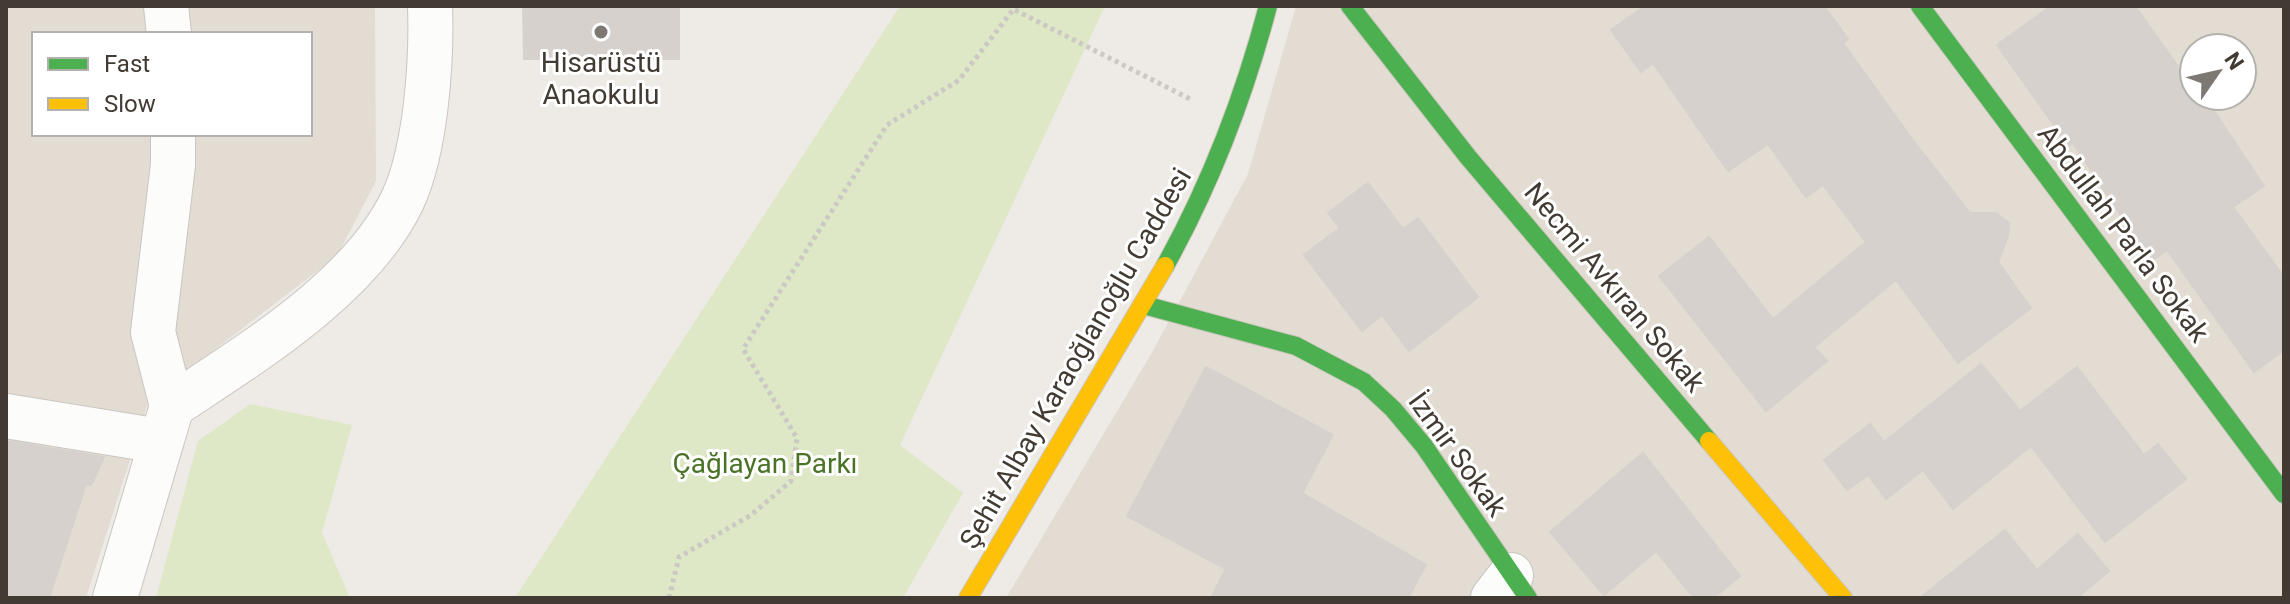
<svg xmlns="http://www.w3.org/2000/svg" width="2290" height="604" viewBox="0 0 2290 604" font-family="Roboto,sans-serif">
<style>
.residential{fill:#e2dcd3;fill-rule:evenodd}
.green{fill:#dee8c6}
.building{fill:#d6d1cd;stroke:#d6d1cc;stroke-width:2}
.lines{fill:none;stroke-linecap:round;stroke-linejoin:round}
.street-casing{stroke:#cac6c2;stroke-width:46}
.fast-casing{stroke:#cdc7bd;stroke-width:20}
.slow-casing{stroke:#cdc7bd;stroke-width:20}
.path{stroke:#ccc9c5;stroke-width:5;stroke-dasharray:4 4;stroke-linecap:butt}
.street{stroke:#fcfcfb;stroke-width:44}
.fast{stroke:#4caf50;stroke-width:18}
.slow{stroke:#ffc107;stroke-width:18}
.poi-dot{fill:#7e7872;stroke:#fff;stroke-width:3}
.labels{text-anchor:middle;stroke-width:6;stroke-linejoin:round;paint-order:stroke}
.poi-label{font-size:28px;fill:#423b33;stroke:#fff}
.street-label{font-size:28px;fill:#423b33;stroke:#fff}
.park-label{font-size:28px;fill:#4b7328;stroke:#fff}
</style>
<rect width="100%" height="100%" fill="#eeeae6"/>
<g class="residential">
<path d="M6 6H375L376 181 337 256 149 400 86 598H6ZM34 34H310V134H34Z"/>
<path d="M1296 6H2284V598H1006L1154 349 1248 174ZM2194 48H2242V96H2194Z"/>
</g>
<g class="green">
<path d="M900 6H1105L900 445 963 493 903 598H515Z"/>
<path d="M250 404 352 425 322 533 350 598H156L198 441Z"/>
</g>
<g class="building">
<path d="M523 6H679V59H524Z"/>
<path d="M1645 6H1824L1848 39 1843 43 1912 139 1970 213H1996L2009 223 2008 236 1998 262 2031 308 1958 363 1896 280 1814 347 1827 361 1766 411 1659 276 1709 237 1773 319 1866 242 1823 185 1806 197 1768 144 1728 171 1653 63 1641 72 1611 30Z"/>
<path d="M2051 6H2135L2194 89V96H2204L2264 186 2233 207 2284 277V350L2254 372 2167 250 2151 261 2073 143 2069 146 1997 45Z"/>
<path d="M1368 183 1403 229 1418 218 1478 297 1409 351 1382 315 1362 331 1304 255 1340 228 1328 213Z"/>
<path d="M1981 364 2020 411 2077 367 2144 455 2158 444 2186 479 2105 542 2031 446 1953 509 1923 470 1886 499 1868 475 1847 490 1824 460 1870 424 1884 442Z"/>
<path d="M1206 367 1333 435 1302 493 1426 565 1408 598H1211L1226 569 1127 516Z"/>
<path d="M6 441 104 457 91 485 86 484 49 598H6Z"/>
<path d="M1643 453 1740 576 1713 598H1694L1656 551 1604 595 1550 532Z"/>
<path d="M2005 530 2037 570 2078 534 2109 571 2077 598H1920Z"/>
</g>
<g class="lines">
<g class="street-casing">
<g id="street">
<path d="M166 6 169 34"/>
<path d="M172 406C250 354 362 287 403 199 426 149 432 61 430 6"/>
<path d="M172 406 153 332 173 165V134"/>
<path d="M6 416 160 441"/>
<path d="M115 598 172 406"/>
<path d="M1493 598 1511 575"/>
</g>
</g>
<g class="fast-casing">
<g id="fast">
<path d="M1350 6 1468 157 1709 441"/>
<path d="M1920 6 2284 494"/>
<path d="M1165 266C1211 183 1244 97 1268 6"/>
<path d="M1144 305 1296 346 1364 382 1393 409 1424 446 1528 598"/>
</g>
</g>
<g class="slow-casing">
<g id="slow">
<path d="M1709 441 1843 598"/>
<path d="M968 598 1165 266"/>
</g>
</g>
<g class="path">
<path d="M1015 10 1192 100"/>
<path d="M669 598 679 557 751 515 791 481 797 438 743 349 887 125 959 80 1016 6"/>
</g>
<use href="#street" class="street"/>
<use href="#fast" class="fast"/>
<use href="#slow" class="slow"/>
</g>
<circle class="poi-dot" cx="601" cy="32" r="8"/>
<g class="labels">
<g class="poi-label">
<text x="601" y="72">Hisarüstü<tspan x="601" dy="32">Anaokulu</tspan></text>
</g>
<g class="street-label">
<text transform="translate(2124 233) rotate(53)" y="10">Abdullah Parla Sokak</text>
<text transform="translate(1615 287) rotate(50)" y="10">Necmi Avkıran Sokak</text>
<text transform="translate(1075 358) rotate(-60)" y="10">Şehit Albay Karaoğlanoğlu Caddesi</text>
<text transform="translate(1458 454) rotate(54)" y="10">İzmir Sokak</text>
</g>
<g class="park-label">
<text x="765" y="473">Çağlayan Parkı</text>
</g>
</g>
<rect width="2290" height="604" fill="none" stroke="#423b33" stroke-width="16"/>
<rect x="32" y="32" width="280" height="104" fill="#ffffff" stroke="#b3b1ad" stroke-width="2"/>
<rect x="48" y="58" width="40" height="12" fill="#4caf50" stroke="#b3b1ad" stroke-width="2"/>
<text x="104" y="72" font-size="24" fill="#423b33">Fast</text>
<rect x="48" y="98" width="40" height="12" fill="#ffc107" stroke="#b3b1ad" stroke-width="2"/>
<text x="104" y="112" font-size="24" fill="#423b33">Slow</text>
<g transform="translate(2218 72) rotate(56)"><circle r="38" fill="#ffffff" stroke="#b3b1ad" stroke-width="2"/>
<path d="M0-6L14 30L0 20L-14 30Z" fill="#7e7872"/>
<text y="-12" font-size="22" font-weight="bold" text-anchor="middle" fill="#423b33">N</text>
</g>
</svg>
